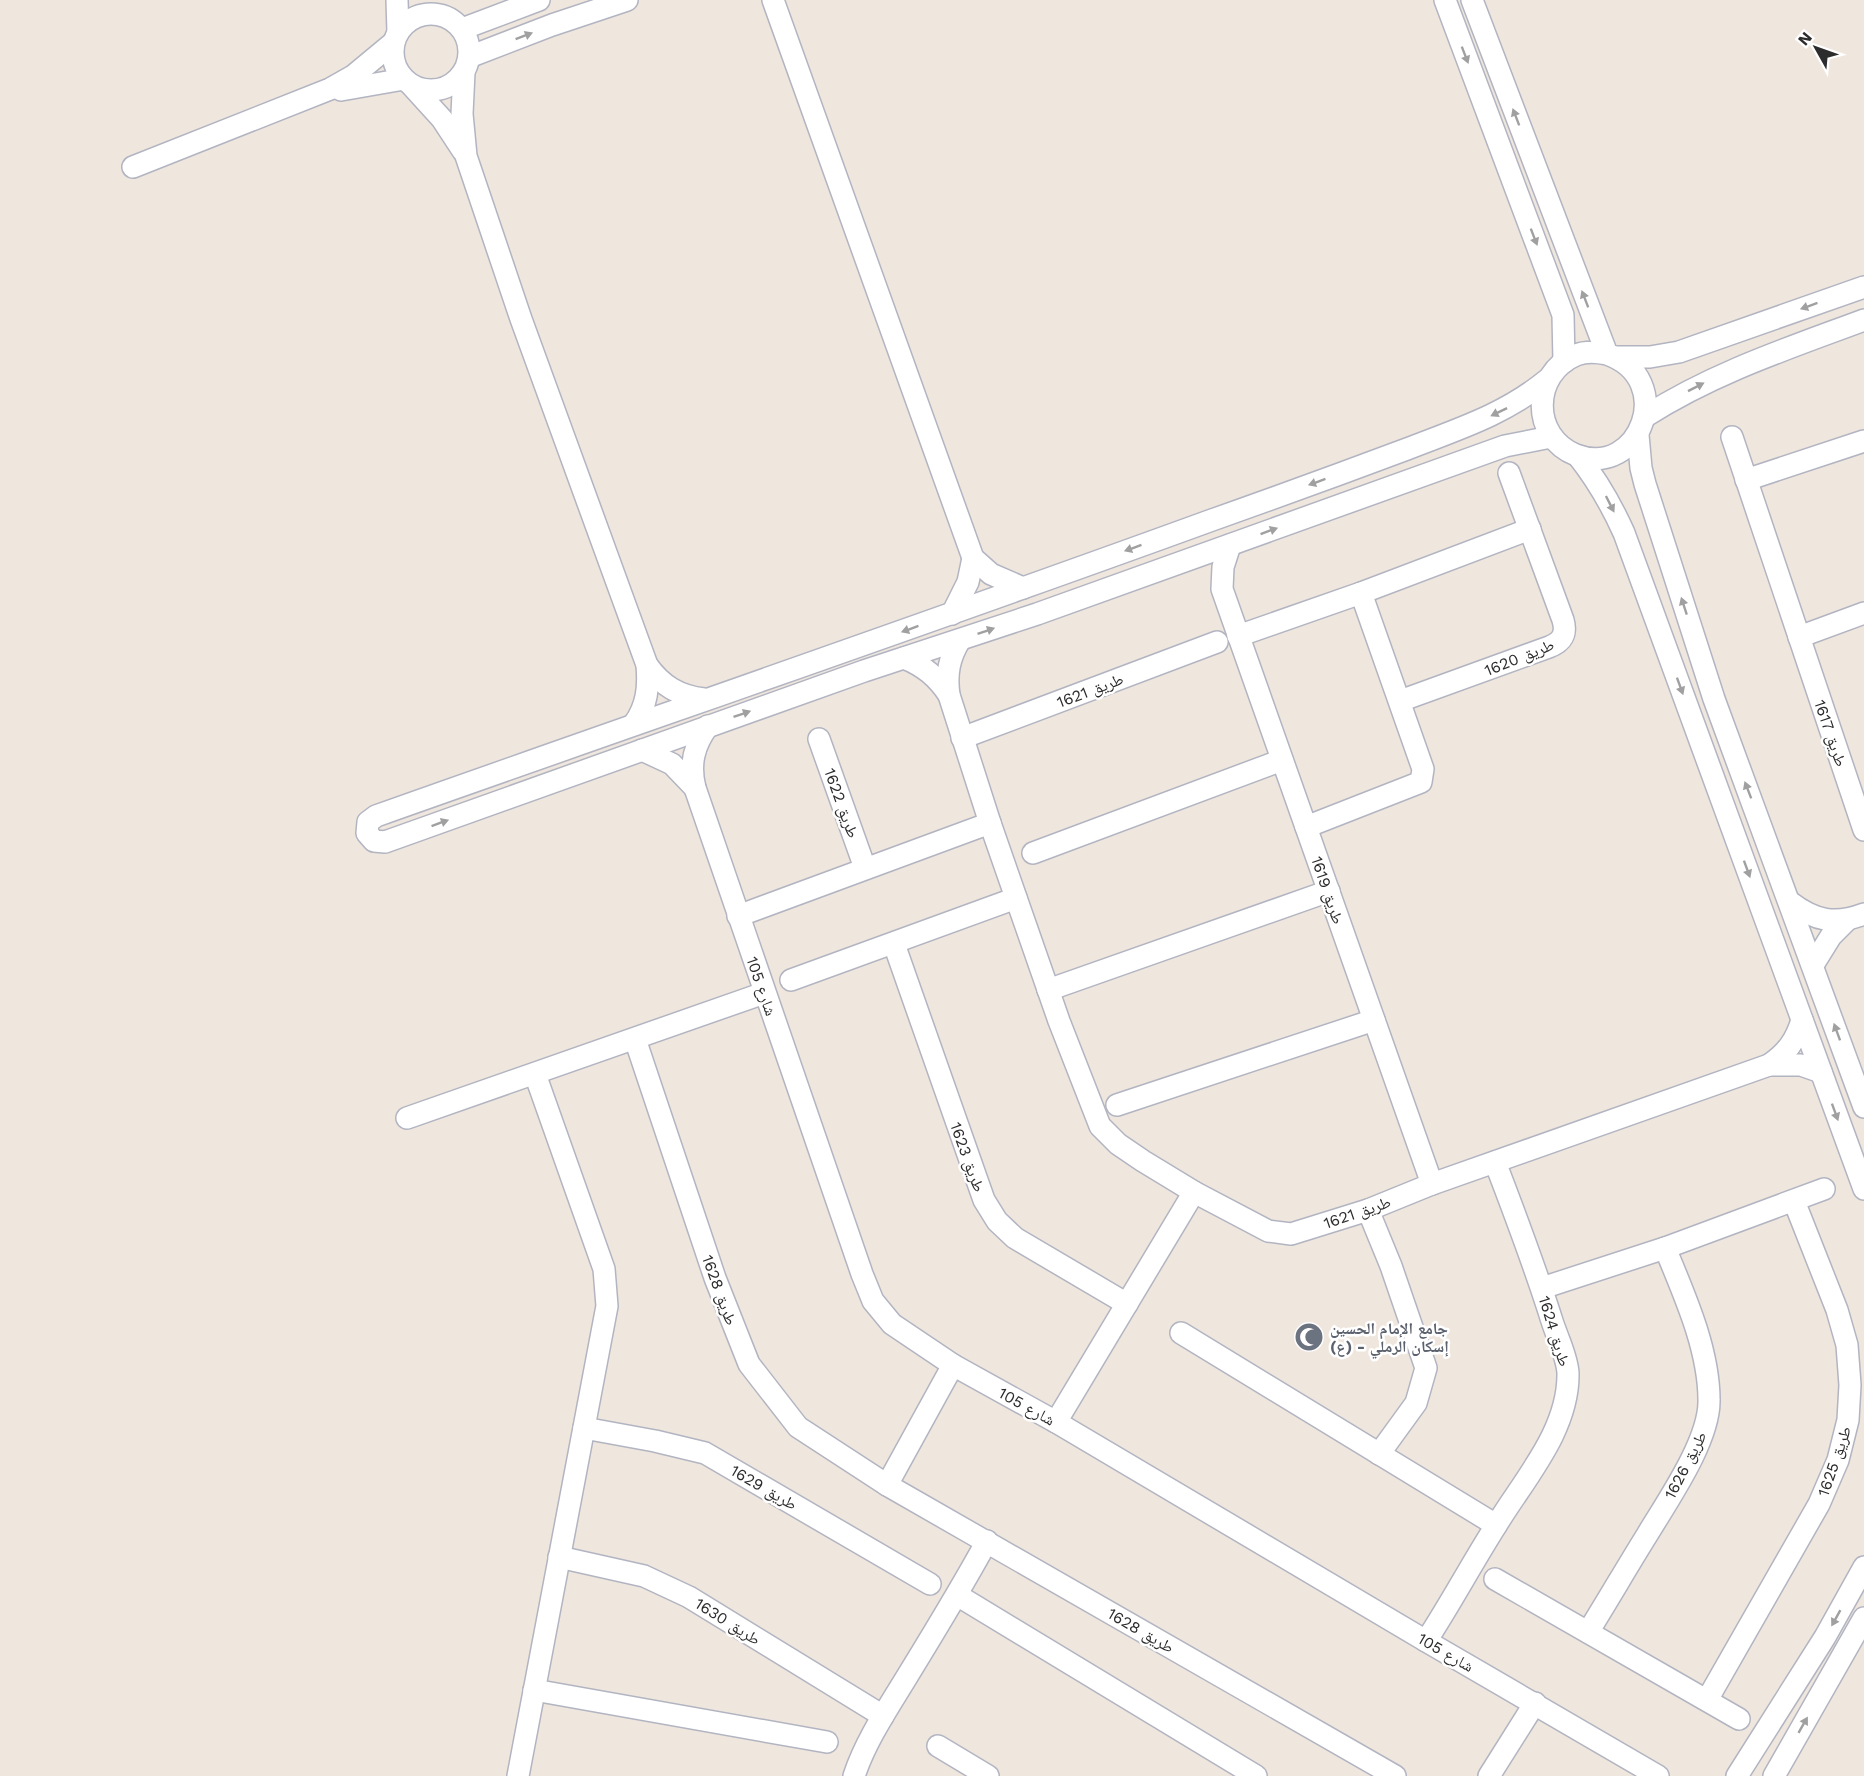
<svg xmlns="http://www.w3.org/2000/svg" width="1864" height="1776" viewBox="0 0 1864 1776" font-family="'Work Sans','Noto Naskh Arabic',sans-serif">
<style>
.lines{fill:none;stroke-linecap:round;stroke-linejoin:round}
.street-casing{stroke:#b2b5c1;stroke-width:24}
.street{stroke:#fff;stroke-width:21}
.oneway{fill:#a0a0a0}
.labels{text-anchor:middle;stroke-width:5;stroke-linejoin:round;paint-order:stroke}
.street-label{font-size:16px;fill:#2c2c2c;stroke:#fff}
.worship-label{font-size:16px;font-weight:bold;fill:#5b616d;stroke:#fff;text-anchor:start}
</style>
<rect width="100%" height="100%" fill="#efe6de"/>
<g class="lines">
<g class="street-casing">
<g id="street">
<path d="M397 0 398 33"/>
<path d="M773 0 973 558 991 574 1023 588"/>
<path d="M1445 0 1563 315 1564 362"/>
<path d="M1472 0 1607 354C1678 379 1640 479 1576 455 1531 437 1531 374 1576 355 1586 351 1597 352 1607 354"/>
<circle cx="431" cy="52" r="38"/>
<path d="M462 29 539 0"/>
<path d="M469 57 552 25 627 0"/>
<path d="M464 72 462 114 466 156 521 319 647 665C649 687 647 706 634 724"/>
<path d="M412 86 442 119 463 151"/>
<path d="M341 90 404 79"/>
<path d="M133 167 330 89 353 76 394 42"/>
<path d="M1618 357H1650L1679 352 1864 287"/>
<path d="M1547 380C1504 415 1458 429 1407 449 1343 473 1277 497 1212 520 935 621 655 717 376 816L368 822 367 833 374 841 385 842 864 671 1037 614 1505 446 1551 437"/>
<path d="M1646 416C1713 373 1789 348 1864 320"/>
<path d="M1638 435 1641 468 1645 484 1714 699 1864 1107"/>
<path d="M1732 437 1864 830"/>
<path d="M1578 456C1597 480 1611 504 1624 533L1864 1189"/>
<path d="M1746 480 1864 441"/>
<path d="M1230 545 1223 567 1222 589 1432 1184"/>
<path d="M952 614 968 582 973 558"/>
<path d="M1238 636 1361 593 1530 529"/>
<path d="M1799 637 1864 613"/>
<path d="M960 640C949 658 946 674 949 695L990 823 1059 1021 1100 1126 1118 1144 1143 1161 1194 1192 1268 1231 1291 1234 1368 1210 1432 1184 1769 1065C1787 1053 1796 1040 1802 1020"/>
<path d="M904 658C924 666 937 677 949 695"/>
<path d="M647 665C662 686 679 696 704 699"/>
<path d="M1400 701 1549 647C1562 642 1567 634 1563 620L1509 473"/>
<path d="M708 726C694 745 689 764 695 788L862 1274 873 1301 892 1324 953 1365 1056 1422 1426 1641 1658 1776"/>
<path d="M962 738 1217 642"/>
<path d="M819 739 865 868"/>
<path d="M642 750 672 764 695 788"/>
<path d="M1306 827 1421 782 1423 769 1361 593"/>
<path d="M1033 853 1282 760"/>
<path d="M1790 902C1815 921 1835 925 1864 914"/>
<path d="M738 916 990 823"/>
<path d="M894 944 984 1200 997 1221 1015 1238 1127 1304"/>
<path d="M1813 965 1831 936 1847 920"/>
<path d="M791 980 1016 898"/>
<path d="M1048 990 1329 891"/>
<path d="M635 1039 715 1278 749 1364 798 1427 887 1485 1395 1776"/>
<path d="M1769 1065H1801L1821 1072"/>
<path d="M1117 1105 1374 1020"/>
<path d="M407 1118 764 993"/>
<path d="M1368 1210 1391 1266 1426 1368 1416 1403 1379 1454"/>
<path d="M1542 1288 1665 1248 1824 1189"/>
<path d="M1181 1333 1496 1525"/>
<path d="M1056 1422 1194 1192"/>
<path d="M584 1428 655 1441 705 1453 930 1584"/>
<path d="M887 1485 953 1365"/>
<path d="M559 1557 644 1576 689 1597 883 1716"/>
<path d="M1495 1579 1739 1719"/>
<path d="M957 1595 1256 1776"/>
<path d="M1588 1632C1608 1600 1627 1567 1647 1535 1668 1500 1710 1440 1709 1400 1709 1349 1684 1294 1665 1248"/>
<path d="M1426 1641C1451 1603 1472 1563 1497 1524 1525 1478 1569 1430 1568 1373 1567 1356 1557 1337 1552 1321 1535 1267 1515 1214 1495 1162"/>
<path d="M534 1690 827 1742"/>
<path d="M1707 1700 1819 1504 1838 1460 1848 1420 1850 1385 1847 1345 1837 1310 1794 1201"/>
<path d="M938 1746 988 1776"/>
<path d="M518 1776 607 1306 604 1269 535 1074"/>
<path d="M854 1776C866 1740 888 1708 908 1675 935 1631 962 1587 987 1541"/>
<path d="M1489 1776 1535 1703"/>
<path d="M1737 1776 1825 1637 1864 1567"/>
<path d="M1774 1776 1864 1618"/>
</g>
</g>
<use href="#street" class="street"/>
</g>
<defs><path id="oneway-solid" d="M-6-.8H1V-3.2L6.5 0L1 3.2V.8H-6Z" transform="scale(1.5)"/></defs>
<g class="oneway">
<use href="#oneway-solid" transform="translate(524 36) rotate(-21)"/>
<use href="#oneway-solid" transform="translate(1465 55) rotate(69)"/>
<use href="#oneway-solid" transform="translate(1516 117) rotate(-111)"/>
<use href="#oneway-solid" transform="translate(1534 237) rotate(69)"/>
<use href="#oneway-solid" transform="translate(1585 299) rotate(-111)"/>
<use href="#oneway-solid" transform="translate(1809 306) rotate(160)"/>
<use href="#oneway-solid" transform="translate(1696 387) rotate(-27)"/>
<use href="#oneway-solid" transform="translate(1499 412) rotate(154)"/>
<use href="#oneway-solid" transform="translate(1317 482) rotate(160)"/>
<use href="#oneway-solid" transform="translate(1610 504) rotate(63)"/>
<use href="#oneway-solid" transform="translate(1269 531) rotate(-20)"/>
<use href="#oneway-solid" transform="translate(1133 548) rotate(160)"/>
<use href="#oneway-solid" transform="translate(1684 606) rotate(-108)"/>
<use href="#oneway-solid" transform="translate(910 629) rotate(160)"/>
<use href="#oneway-solid" transform="translate(986 631) rotate(-19)"/>
<use href="#oneway-solid" transform="translate(1680 686) rotate(70)"/>
<use href="#oneway-solid" transform="translate(742 714) rotate(-19)"/>
<use href="#oneway-solid" transform="translate(1748 790) rotate(-111)"/>
<use href="#oneway-solid" transform="translate(440 823) rotate(-20)"/>
<use href="#oneway-solid" transform="translate(1747 869) rotate(70)"/>
<use href="#oneway-solid" transform="translate(1837 1032) rotate(-110)"/>
<use href="#oneway-solid" transform="translate(1835 1112) rotate(70)"/>
<use href="#oneway-solid" transform="translate(1836 1618) rotate(119)"/>
<use href="#oneway-solid" transform="translate(1803 1725) rotate(-60)"/>
</g>
<defs>
<g id="mosque-disc" transform="scale(1.5)"><circle r="9.5" fill="#6b7280" stroke="#fff"/><path d="M3.5-4.9A6 6 0 1 0 3.5 4.9A5 5 0 1 1 3.5-4.9Z" fill="#fff"/></g>
</defs>
<g fill-rule="evenodd">
<use href="#mosque-disc" x="1309" y="1337"/>
</g>
<g class="labels">
<g class="street-label">
<text transform="translate(1519 657) rotate(-22)" y="6">طريق 1620</text>
<text transform="translate(1090 690) rotate(-21)" y="6">طريق 1621</text>
<text transform="translate(1831 733) rotate(71)" y="6">طريق 1617</text>
<text transform="translate(842 803) rotate(70)" y="6">طريق 1622</text>
<text transform="translate(1328 890) rotate(71)" y="6">طريق 1619</text>
<text transform="translate(762 986) rotate(71)" y="6">شارع 105</text>
<text transform="translate(968 1157) rotate(70)" y="6">طريق 1623</text>
<text transform="translate(1357 1212) rotate(-19)" y="6">طريق 1621</text>
<text transform="translate(720 1290) rotate(70)" y="6">طريق 1628</text>
<text transform="translate(1555 1331) rotate(73)" y="6">طريق 1624</text>
<text transform="translate(1027 1406) rotate(29)" y="6">شارع 105</text>
<text transform="translate(1834 1461) rotate(-71)" y="6">طريق 1625</text>
<text transform="translate(1685 1465) rotate(-63)" y="6">طريق 1626</text>
<text transform="translate(764 1487) rotate(30)" y="6">طريق 1629</text>
<text transform="translate(728 1621) rotate(32)" y="6">طريق 1630</text>
<text transform="translate(1141 1630) rotate(30)" y="6">طريق 1628</text>
<text transform="translate(1446 1652) rotate(30)" y="6">شارع 105</text>
</g>
<g class="worship-label">
<text x="1330" y="1334">جامع الإمام الحسين<tspan x="1330" dy="18">(ع) - إسكان الرملي</tspan></text>
</g>
</g>
<g transform="translate(1816 48) rotate(310)" stroke="#ffffff" stroke-width="4.5" paint-order="stroke">
<path d="M0-4.5L10 22L0 15L-10 22Z" fill="#2c2c2c"/>
<text y="-9" font-size="16" font-weight="bold" text-anchor="middle" fill="#2c2c2c">N</text>
</g>
</svg>
